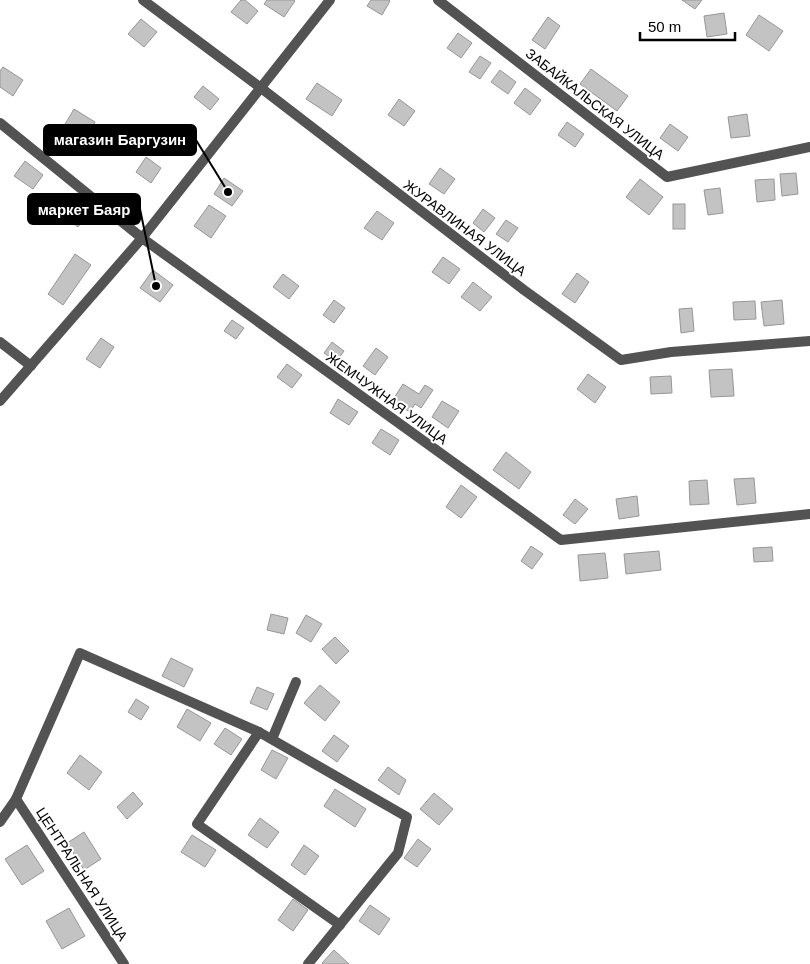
<svg xmlns="http://www.w3.org/2000/svg" width="810" height="964" viewBox="0 0 810 964" font-family="Arial,sans-serif">
<style>
.building{fill:#c3c3c3;stroke:#979797}
.lines{fill:none;stroke-linecap:round;stroke-linejoin:round}
.minor{stroke:#535353;stroke-width:10}
.tertiary{stroke:#535353;stroke-width:10}
.labels{text-anchor:middle;stroke-width:4;stroke-linejoin:round;paint-order:stroke}
.street-label{font-size:14px;fill:#000;stroke:#fff}
.leader{fill:none;stroke:#000;stroke-width:2}
.callout-dot{fill:#000;stroke:#fff;stroke-width:2}
.callout{fill:#000;stroke:#000;stroke-width:2}
.callout-label{font-size:15px;text-anchor:middle;font-weight:bold;fill:#fff}
</style>
<rect width="100%" height="100%" fill="#fff"/>
<g class="building">
<path d="M241 0H245L258 11 247 24 231 12Z"/>
<path d="M267 0H294L295 1 284 17 264 4Z"/>
<path d="M371 0H389L390 1 382 15 367 6Z"/>
<path d="M682 0H702L695 9Z"/>
<path d="M724 13 727 34 707 37 704 16Z"/>
<path d="M759 15 783 31 769 51 746 35Z"/>
<path d="M548 17 560 26 545 49 532 40Z"/>
<path d="M141 19 157 32 144 47 128 34Z"/>
<path d="M458 33 472 43 461 58 447 48Z"/>
<path d="M480 56 491 63 480 79 469 72Z"/>
<path d="M3 67 23 80 13 96 0 87V71Z"/>
<path d="M591 69 628 96 617 111 580 84Z"/>
<path d="M500 70 516 82 508 94 491 82Z"/>
<path d="M317 83 342 100 332 116 306 99Z"/>
<path d="M203 86 219 99 210 110 194 97Z"/>
<path d="M525 88 541 100 530 115 514 103Z"/>
<path d="M399 99 415 111 404 126 388 115Z"/>
<path d="M74 109 95 122 82 144 61 131Z"/>
<path d="M747 114 750 136 731 138 728 117Z"/>
<path d="M567 122 584 134 575 147 558 135Z"/>
<path d="M670 124 688 137 678 151 660 138Z"/>
<path d="M151 131 170 144 162 156 143 143Z"/>
<path d="M146 157 161 168 151 183 136 172Z"/>
<path d="M25 161 43 175 33 189 14 176Z"/>
<path d="M440 168 455 179 444 194 429 184Z"/>
<path d="M796 173 798 194 782 196 780 174Z"/>
<path d="M224 178 243 191 232 206 214 194Z"/>
<path d="M640 179 663 197 649 215 626 197Z"/>
<path d="M774 179 775 200 757 202 755 180Z"/>
<path d="M720 188 723 213 708 215 704 190Z"/>
<path d="M73 201 89 213 78 227 63 215Z"/>
<rect x="673" y="204" width="12" height="25"/>
<path d="M209 205 226 216 211 238 194 226Z"/>
<path d="M483 209 495 218 484 232 473 223Z"/>
<path d="M377 211 394 223 382 240 364 228Z"/>
<path d="M506 220 518 228 508 242 496 234Z"/>
<path d="M75 254 91 265 63 305 48 294Z"/>
<path d="M443 257 460 269 449 284 432 272Z"/>
<path d="M153 270 173 285 160 302 140 288Z"/>
<path d="M577 273 589 282 575 303 562 294Z"/>
<path d="M283 274 299 286 289 299 273 287Z"/>
<path d="M473 282 492 297 480 311 461 297Z"/>
<path d="M334 300 345 308 334 323 323 315Z"/>
<path d="M782 300 784 324 764 326 761 302Z"/>
<path d="M755 301 756 319 734 320 733 302Z"/>
<path d="M692 308 694 331 681 333 679 309Z"/>
<path d="M232 320 244 328 236 339 224 331Z"/>
<path d="M101 338 114 347 100 368 86 359Z"/>
<path d="M332 342 344 351 336 362 324 353Z"/>
<path d="M376 348 388 357 375 375 363 366Z"/>
<path d="M287 364 302 375 292 388 277 377Z"/>
<path d="M732 369 734 396 711 397 709 370Z"/>
<path d="M588 374 606 387 595 403 577 389Z"/>
<path d="M671 376 672 393 651 394 650 377Z"/>
<path d="M403 384 419 394 425 385 433 390 421 408 415 404 410 412 392 401Z"/>
<path d="M338 399 358 412 349 425 330 413Z"/>
<path d="M442 401 459 411 448 428 432 417Z"/>
<path d="M381 429 399 440 390 455 372 443Z"/>
<path d="M506 452 531 472 519 489 493 470Z"/>
<path d="M754 478 756 503 737 505 734 479Z"/>
<path d="M707 480 709 504 690 505 689 481Z"/>
<path d="M461 485 477 497 461 518 446 507Z"/>
<path d="M637 496 639 516 619 519 616 499Z"/>
<path d="M575 499 588 509 575 524 563 515Z"/>
<path d="M531 546 543 554 532 569 521 561Z"/>
<path d="M772 547 773 561 754 562 753 548Z"/>
<path d="M659 551 661 570 626 574 624 554Z"/>
<path d="M605 553 608 578 580 581 578 555Z"/>
<path d="M271 614 288 618 284 634 267 630Z"/>
<path d="M306 615 322 624 311 642 296 633Z"/>
<path d="M335 637 349 651 336 664 322 649Z"/>
<path d="M171 658 193 669 184 687 162 676Z"/>
<path d="M320 685 340 702 325 721 304 703Z"/>
<path d="M257 687 274 694 267 710 250 703Z"/>
<path d="M136 699 149 707 141 720 128 712Z"/>
<path d="M187 709 211 723 200 741 177 727Z"/>
<path d="M225 728 242 739 231 755 214 744Z"/>
<path d="M334 735 349 746 337 762 322 751Z"/>
<path d="M272 750 288 758 276 779 261 770Z"/>
<path d="M80 755 102 772 89 790 67 773Z"/>
<path d="M388 767 406 780 399 795 378 780Z"/>
<path d="M335 789 366 809 355 827 324 806Z"/>
<path d="M133 792 143 804 127 819 117 807Z"/>
<path d="M434 793 453 809 439 825 420 809Z"/>
<path d="M260 818 279 832 267 848 248 835Z"/>
<path d="M84 832 101 859 84 870 67 843Z"/>
<path d="M192 835 216 850 205 867 181 852Z"/>
<path d="M418 839 431 849 417 867 404 858Z"/>
<path d="M27 845 44 871 22 885 5 859Z"/>
<path d="M304 845 319 856 305 875 291 865Z"/>
<path d="M293 899 308 910 293 931 278 920Z"/>
<path d="M370 905 390 919 379 935 359 921Z"/>
<path d="M69 908 85 936 62 949 46 921Z"/>
<path d="M334 950 349 964H323L322 963Z"/>
</g>
<g class="lines">
<g class="minor">
<path d="M143 0 261 88 524 290 621 360 671 352 810 341"/>
<path d="M438 0 667 177 810 147"/>
<path d="M0 123 142 238 561 540 810 514"/>
<path d="M0 342 31 366"/>
<path d="M0 401 142 238 330 0"/>
<path d="M259 732 197 824 340 925"/>
<path d="M272 739 296 682"/>
<path d="M0 822 16 799 80 653 259 732 407 817 398 853 308 964"/>
</g>
<path class="tertiary" d="M16 799 124 964"/>
</g>
<g class="labels">
<g class="street-label">
<text transform="translate(595 104) rotate(38)" y="5">ЗАБАЙКАЛЬСКАЯ УЛИЦА</text>
<text transform="translate(465 228) rotate(37)" y="5">ЖУРАВЛИНАЯ УЛИЦА</text>
<text transform="translate(387 398) rotate(36)" y="5">ЖЕМЧУЖНАЯ УЛИЦА</text>
<text transform="translate(82 874) rotate(57)" y="5">ЦЕНТРАЛЬНАЯ УЛИЦА</text>
</g>
</g>
<path class="leader" d="M228 192L196 140M156 286L140 209"/>
<g class="callout-dot">
<circle cx="228" cy="192" r="5"/>
<circle cx="156" cy="286" r="5"/>
</g>
<g class="callout">
<rect x="44" y="125" width="152" height="30" rx="5"/>
<rect x="28" y="194" width="112" height="30" rx="5"/>
</g>
<g class="callout-label">
<text x="120" y="145">магазин Баргузин</text>
<text x="84" y="215">маркет Баяр</text>
</g>
<path d="M640 32v8h95v-8" fill="none" stroke="#000000" stroke-width="2.5"/>
<text x="648" y="32" font-size="15" fill="#000000" stroke="#ffffff" stroke-width="4" paint-order="stroke">50 m</text>
</svg>
